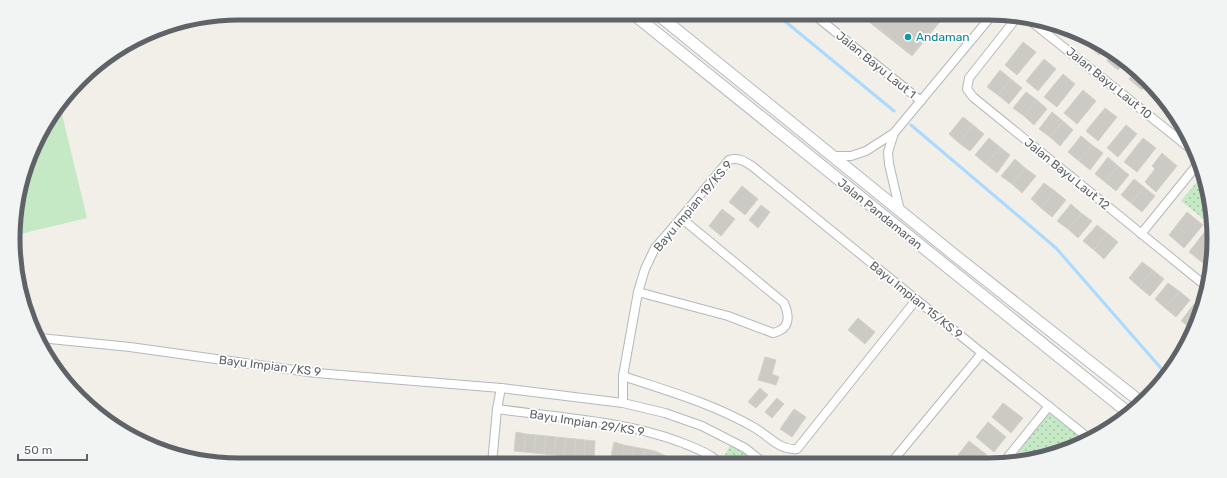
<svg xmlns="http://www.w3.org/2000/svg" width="1227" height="478" viewBox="0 0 1227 478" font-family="Rubik,sans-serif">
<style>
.grass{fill:#c5e8c5}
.park{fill:url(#park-dots)}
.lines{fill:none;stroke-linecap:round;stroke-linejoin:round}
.stream{stroke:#aadaff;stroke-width:3}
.building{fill:#cccac5;stroke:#d6d1c6}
.minor-casing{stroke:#b5b8bc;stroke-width:10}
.secondary-casing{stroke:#b6babf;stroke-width:13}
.minor{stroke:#fff;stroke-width:8}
.secondary{stroke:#fff;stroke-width:11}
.culture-dot{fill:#0f9aa8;stroke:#fff;stroke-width:1.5}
.labels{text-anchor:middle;stroke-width:3.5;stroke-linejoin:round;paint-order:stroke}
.culture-label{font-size:12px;fill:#0d838f;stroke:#fff;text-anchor:start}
.street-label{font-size:12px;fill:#5f6368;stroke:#fff}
.rim{fill:none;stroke:#5f6368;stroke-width:5}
</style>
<defs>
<pattern id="park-dots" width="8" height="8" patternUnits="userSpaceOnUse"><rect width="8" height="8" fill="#c5e8c5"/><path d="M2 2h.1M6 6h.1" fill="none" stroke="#a3c0a4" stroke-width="1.8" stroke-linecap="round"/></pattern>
</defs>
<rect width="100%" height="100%" fill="#f1efe8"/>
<path class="grass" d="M60 106 87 218 16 235 15 209 43 126Z"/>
<g class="park">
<path d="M1201 177 1212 210 1211 225 1181 201Z"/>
<path d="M1049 406 1088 442 1018 463H1003Z"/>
<path d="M732 442 761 464H720Z"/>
</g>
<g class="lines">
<g class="stream">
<path d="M775 13 894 111"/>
<path d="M911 125 1056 248 1166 374"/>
</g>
</g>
<g class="building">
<path d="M858 13H947L912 56Z"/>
<path d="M862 13H930L939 20 912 54Z"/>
<path d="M1023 42 1036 52 1017 75 1005 65Z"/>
<path d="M1089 42 1104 49 1099 55 1087 45Z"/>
<path d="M1112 53 1126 60 1118 70 1107 61Z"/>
<path d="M1044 59 1056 69 1038 91 1026 81Z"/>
<path d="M1000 70 1011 79 998 95 987 87Z"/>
<path d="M1136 71 1147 84 1142 90 1129 79Z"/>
<path d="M1063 74 1075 84 1057 107 1044 97Z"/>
<path d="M1011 79 1022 88 1009 104 998 95Z"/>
<path d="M1151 89 1162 101 1160 104 1148 94Z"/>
<path d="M1083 90 1096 101 1077 124 1064 113Z"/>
<path d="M1026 92 1037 100 1024 116 1013 108Z"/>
<path d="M1037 100 1047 109 1034 125 1024 116Z"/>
<path d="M1105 108 1117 117 1098 141 1086 131Z"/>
<path d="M1052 112 1063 121 1050 137 1039 129Z"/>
<path d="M963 117 973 125 959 143 949 134Z"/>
<path d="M1063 121 1073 130 1060 146 1050 137Z"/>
<path d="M973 125 984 134 970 151 959 143Z"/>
<path d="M1126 125 1137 134 1118 157 1107 148Z"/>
<path d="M1081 136 1092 145 1079 161 1068 152Z"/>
<path d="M989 138 1000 147 986 164 975 155Z"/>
<path d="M1143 138 1156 148 1137 172 1124 162Z"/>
<path d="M1092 145 1103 153 1090 170 1079 161Z"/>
<path d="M1000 147 1010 155 997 173 986 164Z"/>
<path d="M1162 153 1177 166 1156 192 1145 182 1155 169 1152 166Z"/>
<path d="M1108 157 1118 166 1105 182 1095 174Z"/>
<path d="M1015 159 1025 168 1012 184 1001 176Z"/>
<path d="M1118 166 1129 175 1116 191 1105 182Z"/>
<path d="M1025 168 1036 176 1022 193 1012 184Z"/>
<path d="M1134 179 1144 187 1131 203 1121 195Z"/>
<path d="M1044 183 1055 191 1041 208 1031 199Z"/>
<path d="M742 186 758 199 745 215 729 202Z"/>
<path d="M1144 187 1155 196 1142 212 1131 203Z"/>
<path d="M1055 191 1066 200 1052 217 1041 208Z"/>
<path d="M1071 204 1081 213 1068 229 1057 221Z"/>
<path d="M761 205 770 212 758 228 749 220Z"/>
<path d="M722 209 735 219 721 236 709 226Z"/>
<path d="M1187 212 1203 225 1184 248 1169 235Z"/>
<path d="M1081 213 1092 221 1078 238 1068 229Z"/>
<path d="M1097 225 1107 233 1094 250 1083 241Z"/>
<path d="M1207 229 1211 232 1209 255 1203 263 1189 252Z"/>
<path d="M1107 233 1118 242 1104 259 1094 250Z"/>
<path d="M1142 262 1153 270 1139 287 1129 278Z"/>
<path d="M1153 270 1164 279 1150 296 1139 287Z"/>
<path d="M1168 283 1179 291 1165 308 1155 299Z"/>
<path d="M1179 291 1190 300 1176 317 1165 308Z"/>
<path d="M1194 304 1201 309 1195 325 1192 329 1181 321Z"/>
<path d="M858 318 875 332 865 344 848 330Z"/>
<path d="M765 357 776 360 772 374 779 377 776 385 758 380Z"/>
<path d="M760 388 768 395 756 408 748 402Z"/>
<path d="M777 398 784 404 772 418 765 412Z"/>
<path d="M1003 403 1023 418 1011 433 992 417Z"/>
<path d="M794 409 806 417 792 437 780 429Z"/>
<path d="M988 422 1006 437 994 452 976 437Z"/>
<path d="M516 432 526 434 524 452 514 451Z"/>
<path d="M526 434 536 435 534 453 524 452Z"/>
<path d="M536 435 546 436 544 454 534 453Z"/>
<path d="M546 436 556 437 554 455 544 454Z"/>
<path d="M556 437 566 438 564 456 554 455Z"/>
<path d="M566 438 576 439 574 458 564 456Z"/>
<path d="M576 439 585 440 584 459 574 458Z"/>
<path d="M585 440 595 441 594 460 584 459Z"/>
<path d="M969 441 987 455 981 463H969L958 455Z"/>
<path d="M614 442 624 445 620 463 610 461Z"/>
<path d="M624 445 634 447 631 464 620 463Z"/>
<path d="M634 447 645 449 642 464H631Z"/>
<path d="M645 449 655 451 652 464H642Z"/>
<path d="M655 451 666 456 663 464H652Z"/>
<path d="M666 456 675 459 674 464H663Z"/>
<path d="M513 458 523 459V464H513Z"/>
<path d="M523 459 533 460V464H523Z"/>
<path d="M675 459 685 463 684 464H674Z"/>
<path d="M533 460 543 461V464H533Z"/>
<path d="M543 461 553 462V464H543Z"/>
</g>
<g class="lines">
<g class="minor-casing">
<g id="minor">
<path d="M812 13 921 101"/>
<path d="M1019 17 1014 21 969 78 967 89 973 97 1207 287"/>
<path d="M1027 18 1191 149"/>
<path d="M894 133 888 152 889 164 900 211"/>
<path d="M833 156H851L866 151 894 133 993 14"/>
<path d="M1141 234 1197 165"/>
<path d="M638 292 728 316 773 333C790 329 790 317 784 303L681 218"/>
<path d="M40 338 130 347 316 373 501 388 623 403 665 413 702 426 745 448 765 464"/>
<path d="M623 376C668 391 714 404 755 428 769 436 780 451 797 449L916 300"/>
<path d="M623 403V376L638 292 645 269 655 248 681 218 729 160C738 157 744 161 752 166L982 353 1091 440"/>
<path d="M497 409C557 417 624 421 680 442 692 447 705 451 715 459L716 464"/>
<path d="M891 463 982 353"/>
<path d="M1003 463 1049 406"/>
<path d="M492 464 497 409 501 388"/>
</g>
</g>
<g class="secondary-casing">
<g id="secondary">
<path d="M632 13 1130 414"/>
<path d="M656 13 957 257 1142 403"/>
</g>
</g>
<use href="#minor" class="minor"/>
<use href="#secondary" class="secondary"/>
</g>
<circle class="culture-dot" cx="908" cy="37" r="4"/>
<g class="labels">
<g class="culture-label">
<text x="916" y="41">Andaman</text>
</g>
<g class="street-label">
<text transform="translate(876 65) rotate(39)" y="4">Jalan Bayu Laut 1</text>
<text transform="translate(1109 83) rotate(39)" y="4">Jalan Bayu Laut 10</text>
<text transform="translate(1067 174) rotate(39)" y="4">Jalan Bayu Laut 12</text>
<text transform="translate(693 206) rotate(-50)" y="4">Bayu Impian 19/KS 9</text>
<text transform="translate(880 214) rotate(39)" y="4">Jalan Pandamaran</text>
<text transform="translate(916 300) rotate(39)" y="4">Bayu Impian 15/KS 9</text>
<text transform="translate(270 366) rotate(7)" y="4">Bayu Impian /KS 9</text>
<text transform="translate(587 423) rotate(9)" y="4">Bayu Impian 29/KS 9</text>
</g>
</g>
<path d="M0 0H1227V478H0ZM239 20H988A219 219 0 0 1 1207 239V239A219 219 0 0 1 988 458H239A219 219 0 0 1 20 239V239A219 219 0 0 1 239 20Z" fill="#f2f3f3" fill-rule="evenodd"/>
<path class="rim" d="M239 20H988A219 219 0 0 1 1207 239V239A219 219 0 0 1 988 458H239A219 219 0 0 1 20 239V239A219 219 0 0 1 239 20Z"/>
<path d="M18 454v6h69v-6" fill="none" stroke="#5f6368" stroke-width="2"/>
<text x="24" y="454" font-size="12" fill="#5f6368" stroke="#ffffff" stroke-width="3" paint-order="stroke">50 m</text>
</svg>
